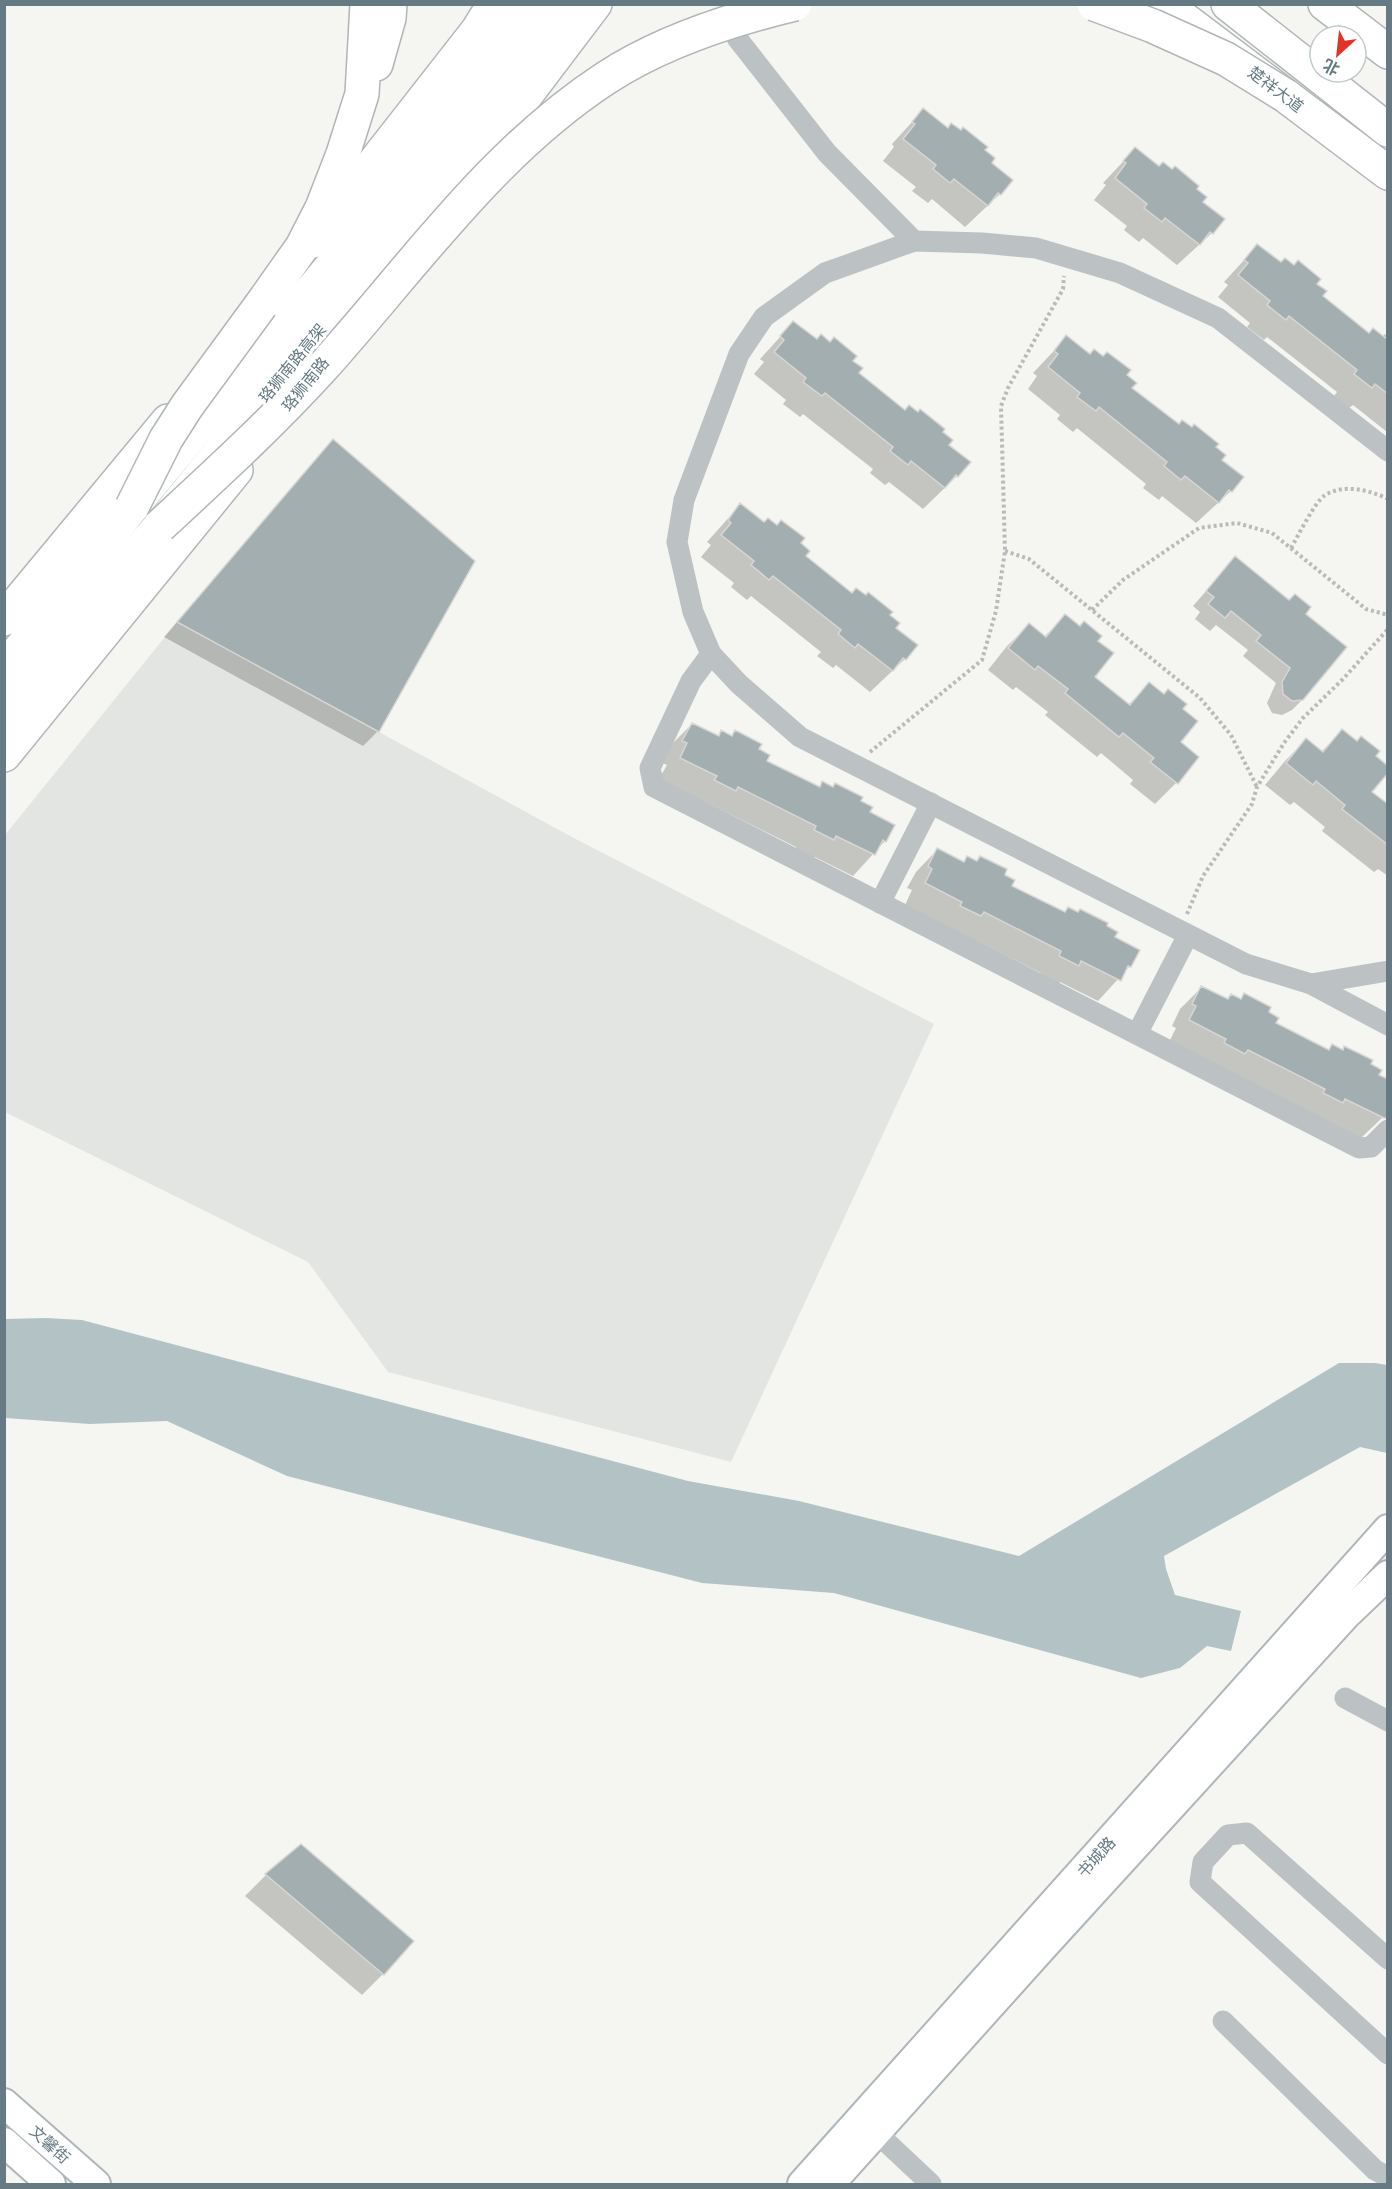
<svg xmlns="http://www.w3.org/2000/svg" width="1392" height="2189" viewBox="0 0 1392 2189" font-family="'Asap Condensed','Noto Sans SC',sans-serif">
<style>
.built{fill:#e3e5e3}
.water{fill:#b3c3c5}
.shadow{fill:#0003}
.building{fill:#a3aeb1;stroke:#d7d6d4;stroke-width:1.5}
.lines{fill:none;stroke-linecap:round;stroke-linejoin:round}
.secondary-casing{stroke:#afb6b9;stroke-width:32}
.primary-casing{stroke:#b0b6b9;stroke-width:36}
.highway-casing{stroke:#b0b5b7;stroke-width:36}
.path{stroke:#b7bbbc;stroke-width:4;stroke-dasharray:3 3;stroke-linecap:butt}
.street{stroke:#bcc2c4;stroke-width:21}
.secondary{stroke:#fff;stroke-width:28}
.primary{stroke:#fff;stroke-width:33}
.highway{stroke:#fff;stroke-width:33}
.highway-bridge-casing{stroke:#b0b5b7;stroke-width:36;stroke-linecap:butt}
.highway-bridge{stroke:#fff;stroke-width:33}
.labels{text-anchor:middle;stroke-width:6;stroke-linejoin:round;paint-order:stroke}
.street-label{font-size:16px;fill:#657a82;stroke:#fff}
</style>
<rect width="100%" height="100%" fill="#f5f5f2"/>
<path class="built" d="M177 622 570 836 934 1024 731 1462 388 1372 308 1262 5 1112V835Z"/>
<path class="water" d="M46 1318 82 1320 688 1481 799 1501 1019 1556 1339 1363H1375L1387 1365V1453L1360 1447 1164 1556 1166 1569 1175 1595 1241 1611 1231 1651 1207 1646 1180 1668 1141 1678 834 1593 702 1583 287 1476 167 1421 90 1424 5 1418V1319Z"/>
<g class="shadow">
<path d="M923 110 947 129 983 150 990 163 1000 194 965 227 932 199 928 203 912 191 916 187 883 161 894 147 892 144Z"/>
<path d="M1135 149 1159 168 1195 189 1201 202 1223 219 1212 233 1177 265 1143 238 1139 242 1124 230 1127 226 1094 200 1106 185 1103 183Z"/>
<path d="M1257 246 1280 264 1315 284 1321 296 1368 334 1382 337 1385 334 1388 337 1387 432 1353 405 1349 408 1334 396 1337 392 1267 337 1264 340 1247 327 1250 323 1218 297 1228 285 1224 282Z"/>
<path d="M793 323 816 341 851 361 857 373 904 411 941 432 947 445 968 462 957 476 923 509 889 482 885 485 870 473 873 469 803 414 800 417 783 404 786 400 754 374 764 362 760 359Z"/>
<path d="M1067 337 1090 356 1125 376 1130 388 1178 426 1214 447 1231 491 1196 523 1162 496 1159 500 1143 488 1146 484 1077 428 1073 432 1057 419 1060 415 1028 389 1037 376 1033 373Z"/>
<path d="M333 441 473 561 378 731 363 746 164 637Z"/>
<path d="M740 505 764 524 799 544 804 556 852 594 888 615 905 659 870 692 836 665 833 668 817 656 821 652 751 596 747 600 731 587 734 583 701 557 711 545 707 542Z"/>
<path d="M1235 558 1304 614 1307 695 1292 710 1282 715 1272 713 1267 703 1276 683 1243 656 1248 650 1216 625 1210 631 1195 619 1200 612 1193 606Z"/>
<path d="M1065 616 1096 641 1093 677 1128 705 1149 684 1181 709 1176 783 1155 804 1130 784 1133 780 1101 753 1097 757 1045 715 1048 712 1016 687 1013 690 988 670 1007 646 1029 625 1044 637Z"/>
<path d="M692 724 717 737 722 732 730 737 735 732 757 750 765 761 818 788 823 783 859 802 885 841 853 876 815 857 811 861 793 852 796 847 659 779 667 765 662 763 670 746Z"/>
<path d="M1342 731 1374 757 1370 792 1388 806V876L1378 869 1374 872 1322 831 1325 827 1294 802 1290 805 1265 785 1285 761 1306 740 1321 752Z"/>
<path d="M937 850 962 863 967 858 976 862 980 857 1002 875 1010 887 1064 913 1068 909 1105 927 1130 966 1098 1001 1060 982 1057 986 1039 977 1041 973 905 905 912 890 907 888 916 872Z"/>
<path d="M1201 988 1227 1000 1231 996 1240 1000 1244 995 1267 1013 1274 1024 1327 1051 1332 1046 1342 1051 1345 1048 1369 1064 1377 1076 1383 1117 1361 1138 1169 1042 1176 1028 1172 1026 1180 1009Z"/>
<path d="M266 1875 383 1974 362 1995 245 1896Z"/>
</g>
<g class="building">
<path d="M923 108 948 128 951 123 961 130 963 127 988 147 985 150 995 158 992 163 1013 180 1001 195 998 193 988 206 954 179 950 183 933 169 936 165 903 139 915 124 912 122Z"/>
<path d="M1135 147 1159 166 1163 162 1172 169 1175 166 1199 186 1197 189 1207 197 1203 202 1225 219 1213 234 1210 232 1200 245 1165 218 1162 222 1144 208 1147 204 1115 178 1126 163 1123 161Z"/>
<path d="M1257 244 1281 262 1285 258 1294 265 1298 260 1321 279 1317 284 1327 291 1323 296 1369 333 1373 328 1388 340V394L1375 384 1372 388 1354 374 1357 370 1289 316 1286 320 1267 305 1270 301 1238 275 1248 263 1244 260Z"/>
<path d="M793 321 817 339 821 334 830 342 834 337 857 356 853 361 863 368 859 373 905 410 909 405 918 412 920 409 945 429 943 432 953 440 949 445 971 462 958 477 956 475 945 488 911 461 908 465 890 451 893 447 825 393 822 396 803 382 806 378 774 352 784 340 780 336Z"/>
<path d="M1066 335 1090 354 1094 349 1103 356 1107 352 1131 370 1127 375 1137 383 1132 388 1179 424 1182 420 1192 427 1194 424 1219 444 1216 447 1226 455 1222 460 1244 477 1232 492 1229 490 1219 503 1185 476 1181 480 1164 466 1167 462 1099 407 1096 411 1077 397 1080 393 1048 367 1058 354 1054 351Z"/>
<path d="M333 439 475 561 379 732 177 622Z"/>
<path d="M740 503 764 522 768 518 777 525 781 520 805 538 801 543 810 551 806 556 852 593 856 588 866 595 868 592 893 612 890 615 900 623 896 628 918 645 906 660 903 658 893 671 858 644 855 648 838 634 841 630 773 576 769 580 751 565 754 561 721 535 731 523 728 520Z"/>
<path d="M1235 556 1289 600 1295 594 1311 607 1306 614 1347 647 1303 700 1292 701 1283 694 1282 682 1290 668 1256 641 1261 635 1231 611 1225 618 1208 604 1214 597 1206 591Z"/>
<path d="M1065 614 1080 626 1084 621 1102 636 1098 641 1114 653 1095 677 1130 705 1149 682 1164 694 1168 689 1187 704 1183 709 1198 721 1181 742 1199 757 1178 784 1150 762 1154 758 1123 733 1119 737 1065 693 1068 689 1038 666 1035 670 1008 648 1029 623 1046 637Z"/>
<path d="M692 723 719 736 721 730 732 736 735 730 762 744 759 749 770 755 767 761 820 787 822 781 833 787 835 783 863 797 861 801 873 807 870 812 895 825 886 842 883 840 875 855 836 836 834 840 814 830 816 826 738 787 736 791 714 780 717 776 680 758 687 743 682 741Z"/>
<path d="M1342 729 1357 741 1361 736 1380 751 1376 756 1388 766V773L1372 792 1388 804V845L1342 809 1345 805 1316 781 1313 785 1286 763 1306 738 1323 752Z"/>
<path d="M937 848 964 862 967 856 977 861 980 856 1007 869 1005 875 1015 880 1012 886 1065 912 1068 907 1078 912 1080 909 1108 923 1107 926 1118 932 1115 937 1140 950 1131 967 1128 966 1121 981 1081 961 1079 966 1059 956 1061 951 984 912 981 916 960 906 962 902 925 883 932 869 928 866Z"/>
<path d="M1201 986 1228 999 1231 994 1241 999 1244 993 1271 1007 1269 1012 1279 1018 1276 1023 1329 1050 1332 1044 1343 1050 1344 1046 1373 1060 1371 1064 1382 1070 1379 1075 1388 1079V1118H1384L1345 1099 1343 1103 1323 1093 1325 1089 1248 1050 1245 1054 1224 1043 1226 1039 1189 1020 1196 1006 1192 1004Z"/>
<path d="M301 1844 414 1941 384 1975 265 1874Z"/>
</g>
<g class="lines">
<g class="secondary-casing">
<g id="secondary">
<path d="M4 2103 96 2184"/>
<path d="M4 2142 51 2184"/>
<path d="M802 2184 1388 1529"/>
<path d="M830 2184 1043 1947 1346 1615 1388 1575"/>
</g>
</g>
<g class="primary-casing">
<g id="primary">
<path d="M430 222 595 4"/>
<path d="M313 241 478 30 494 4"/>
<path d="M4 619 168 421"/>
<path d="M4 755 236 470"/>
</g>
</g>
<g class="highway-casing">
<g id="highway">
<path d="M1164 4 1388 173"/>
<path d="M1228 4 1388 130"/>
<path d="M1325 4 1388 52"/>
<path d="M376 64 389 18 390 4"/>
<path d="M261 305 302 247 322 208 343 154 362 94 367 4"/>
<path d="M4 668 40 626 132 507 375 214 461 103 527 4"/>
<path d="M4 710 160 526 404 225 518 76 563 4"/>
</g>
</g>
<g class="path">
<path d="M1291 548C1298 536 1315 502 1324 496 1342 483 1370 490 1388 499"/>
<path d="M1005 551 1029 559 1200 698 1231 735 1257 787"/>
<path d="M1092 610 1123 580 1199 528 1237 523 1272 533 1366 609 1388 615"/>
<path d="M870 752 982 660 996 611 1005 551 1001 406 1008 388 1063 289 1064 276"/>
<path d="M1187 914 1203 876 1252 804 1257 787 1284 743 1303 718 1343 679 1388 629"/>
</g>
<g class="street">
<path d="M737 38 827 153 914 241"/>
<path d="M1388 451 1218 318 1120 273 1036 248 982 243 914 241 825 273 764 317 739 354 684 500 677 542 693 612 711 654 739 684 800 737 1246 964 1311 984 1388 1025"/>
<path d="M711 654 691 681 650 768 654 787 1359 1148 1371 1147 1388 1130"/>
<path d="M880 903 931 803"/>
<path d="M1311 984 1388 971"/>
<path d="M1137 1034 1188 935"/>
<path d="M1345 1698 1388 1721"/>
<path d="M1388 1959 1247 1833 1228 1835 1203 1862 1200 1882 1388 2054"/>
<path d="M1223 2021 1375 2170 1388 2177"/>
<path d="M866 2123 931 2184"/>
</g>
<use href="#secondary" class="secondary"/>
<use href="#primary" class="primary"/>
<use href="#highway" class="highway"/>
<g class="highway-bridge-casing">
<g id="highway-bridge">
<path d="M1094 4 1153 26 1226 59 1286 96"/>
<path d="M132 507 166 439 187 406 261 305"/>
<path d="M160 526C215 475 271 424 322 368 412 268 491 153 606 78 661 42 732 19 795 4"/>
</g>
</g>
<use href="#highway-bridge" class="highway-bridge"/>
</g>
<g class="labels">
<g class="street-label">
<text transform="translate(1276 89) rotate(37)" y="6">楚祥大道</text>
<text transform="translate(292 363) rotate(-51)" y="6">珞狮南路高架</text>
<text transform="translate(305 384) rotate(-51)" y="6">珞狮南路</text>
<text transform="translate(1096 1857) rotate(-48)" y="6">书城路</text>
<text transform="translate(50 2144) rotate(42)" y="6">文馨街</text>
</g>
</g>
<rect width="1392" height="2189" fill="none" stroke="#657a82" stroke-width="12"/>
<g transform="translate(1338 54) rotate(207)"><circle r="28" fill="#ffffff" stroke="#c1cacd" stroke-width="1.5"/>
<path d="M0-4.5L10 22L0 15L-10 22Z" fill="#df3529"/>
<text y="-9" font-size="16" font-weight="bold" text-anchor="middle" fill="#657a82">北</text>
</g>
</svg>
